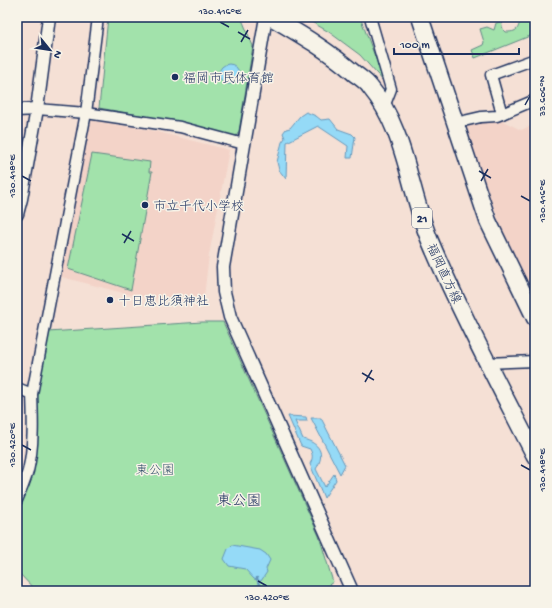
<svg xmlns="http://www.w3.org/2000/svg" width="552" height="608" viewBox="0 0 552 608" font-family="'Gochi Hand','Klee One',sans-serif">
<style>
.built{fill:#f3d3c8}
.green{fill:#a2e2ab;stroke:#5e8884}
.water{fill:#95daf7;stroke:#6496ba}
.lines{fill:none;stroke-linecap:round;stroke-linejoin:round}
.stream{stroke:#6496ba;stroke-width:2.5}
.minor-casing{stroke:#1b2f5e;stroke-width:13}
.tertiary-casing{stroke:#1b2f5e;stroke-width:15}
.primary-casing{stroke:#1b2f5e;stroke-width:19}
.minor{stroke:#f7f3e8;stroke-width:10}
.tertiary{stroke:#f7f3e8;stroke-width:12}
.primary{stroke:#f7f3e8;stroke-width:16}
.ticks{fill:none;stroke:#1b2f5e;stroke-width:1.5}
.poi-dot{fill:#1b2f5e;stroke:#f7f3e8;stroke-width:1.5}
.labels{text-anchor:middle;stroke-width:3;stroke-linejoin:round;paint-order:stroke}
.shield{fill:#f7f3e8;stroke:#5d6a87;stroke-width:1}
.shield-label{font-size:12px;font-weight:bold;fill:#1b2f5e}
.poi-label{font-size:13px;fill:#1b2f5e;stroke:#f7f3e8;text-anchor:start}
.street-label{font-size:13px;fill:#1b2f5e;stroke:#f7f3e8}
.park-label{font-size:13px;fill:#36536d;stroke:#f7f3e8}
.quarter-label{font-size:15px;fill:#1b2f5e;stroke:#f7f3e8}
.neatline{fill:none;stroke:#1b2f5e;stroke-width:1.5}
.ticks-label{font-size:10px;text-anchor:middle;fill:#1b2f5e}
</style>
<rect width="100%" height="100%" fill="#f5e0d5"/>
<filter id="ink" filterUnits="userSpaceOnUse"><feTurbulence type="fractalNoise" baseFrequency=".025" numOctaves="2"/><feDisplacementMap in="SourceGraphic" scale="8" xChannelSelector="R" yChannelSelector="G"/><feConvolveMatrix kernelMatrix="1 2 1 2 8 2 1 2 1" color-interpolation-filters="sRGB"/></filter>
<g filter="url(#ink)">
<g class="built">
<path d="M497 118 521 130 535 124V300L500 224 464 127 465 125Z"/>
<path d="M88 120 150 130 229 150 209 255 203 305 131 295 58 276Z"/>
</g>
<g class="green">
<path d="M108 17H241L253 46 239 131 236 137 168 120 99 108Z"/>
<path d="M303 17H360L385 83 360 55 329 32Z"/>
<path d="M523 17H535V34L475 58 472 50 483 45 484 42 480 29 487 27 494 30 496 23 501 22 503 29 506 32C521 32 516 27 523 17Z"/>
<path d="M92 154 150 162 149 172H152L131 290 68 269Z"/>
<path d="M202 322H223L319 536 333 582 320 591H36L17 571V517L30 472 36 386 48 332Z"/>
</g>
<g class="water">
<circle cx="229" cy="74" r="10"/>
<path d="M306 112 316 116 321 120 330 119 338 129 352 134 355 137 352 158H347L348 146 318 126 287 142 286 179 279 170 277 162 282 142 285 138 283 133 286 129 290 128 300 116Z"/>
<path d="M288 416 306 417 307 421H295L303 439C319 443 326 453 316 469L325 487 334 474 336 480 324 498 310 464C313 458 313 455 310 449L301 446Z"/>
<path d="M311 418H321L345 465 340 474Z"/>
<path d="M232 545 260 550 266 554 270 560 266 569 267 572 261 581 254 579 245 569 229 566 224 559 228 549Z"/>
</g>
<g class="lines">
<path class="stream" d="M257 578 260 588 259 591"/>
<g class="minor-casing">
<g id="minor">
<path d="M370 17 391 89 384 107"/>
<path d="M37 109 86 113 180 127 244 144"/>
<path d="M502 114 491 75 535 59"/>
<path d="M455 123 481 117 497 116 535 100"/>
<path d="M488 363 535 361"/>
<path d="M17 388 32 394"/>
<path d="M17 500C21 491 25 481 28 471 34 446 33 420 32 394L86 113 98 17"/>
</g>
</g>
<g class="tertiary-casing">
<g id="tertiary">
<path d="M266 17 223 267 224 292 230 317 352 591"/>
<path d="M17 110 37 109"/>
<path d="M17 214 21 199 37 109 49 17"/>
</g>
</g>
<g class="primary-casing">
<g id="primary">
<path d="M271 17C300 34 329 51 354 73 359 77 366 81 370 87 406 130 409 191 430 241 461 314 499 385 535 456"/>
<path d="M420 17 488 221 535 318"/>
</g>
</g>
<use href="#minor" class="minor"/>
<use href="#tertiary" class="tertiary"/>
<use href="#primary" class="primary"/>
</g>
</g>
<path class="ticks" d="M220 22 229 27M238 32 250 39M241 42 248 30M525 105 530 96M479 171 491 178M22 176 31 181M481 181 488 169M521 196 530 201M122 234 134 241M124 243 131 231M362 373 374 380M365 382 372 370M22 445 31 450M521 465 530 470M258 581 267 586"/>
<g class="poi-dot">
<circle cx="175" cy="77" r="4"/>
<circle cx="145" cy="205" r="4"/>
<circle cx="110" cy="300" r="4"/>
</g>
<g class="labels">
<rect class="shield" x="412" y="208" width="20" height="20" rx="3"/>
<g class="shield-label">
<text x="422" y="222">21</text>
</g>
<g class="poi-label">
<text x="183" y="82">福岡市民体育館</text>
<text x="153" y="210">市立千代小学校</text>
<text x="118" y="305">十日恵比須神社</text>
</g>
<g class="street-label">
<text transform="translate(445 273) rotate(65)" y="5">福岡直方線</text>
</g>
<g class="park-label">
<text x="155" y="474">東公園</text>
</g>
<g class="quarter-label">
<text x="239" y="505">東公園</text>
</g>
</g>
<rect width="552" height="608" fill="none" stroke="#f7f3e8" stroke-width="44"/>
<g transform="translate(50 50) rotate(120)" stroke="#f7f3e8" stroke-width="3" paint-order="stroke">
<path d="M0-3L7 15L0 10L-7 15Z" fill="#1b2f5e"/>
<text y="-6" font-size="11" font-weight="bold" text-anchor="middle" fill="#1b2f5e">N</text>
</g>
<path d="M394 48v6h125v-6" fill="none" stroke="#1b2f5e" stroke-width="2"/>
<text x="400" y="48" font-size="12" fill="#1b2f5e" stroke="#f7f3e8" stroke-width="3" paint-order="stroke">100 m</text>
<rect x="22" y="22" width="508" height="564" class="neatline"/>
<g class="ticks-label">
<text x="220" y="14">130.416°E</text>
<text transform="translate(541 96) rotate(-90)" y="4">33.606°N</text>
<text transform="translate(11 176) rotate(-90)" y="4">130.418°E</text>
<text transform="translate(541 201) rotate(-90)" y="4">130.416°E</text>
<text transform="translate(11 445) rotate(-90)" y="4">130.420°E</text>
<text transform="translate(541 470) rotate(-90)" y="4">130.418°E</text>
<text x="267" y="600">130.420°E</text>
</g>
</svg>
